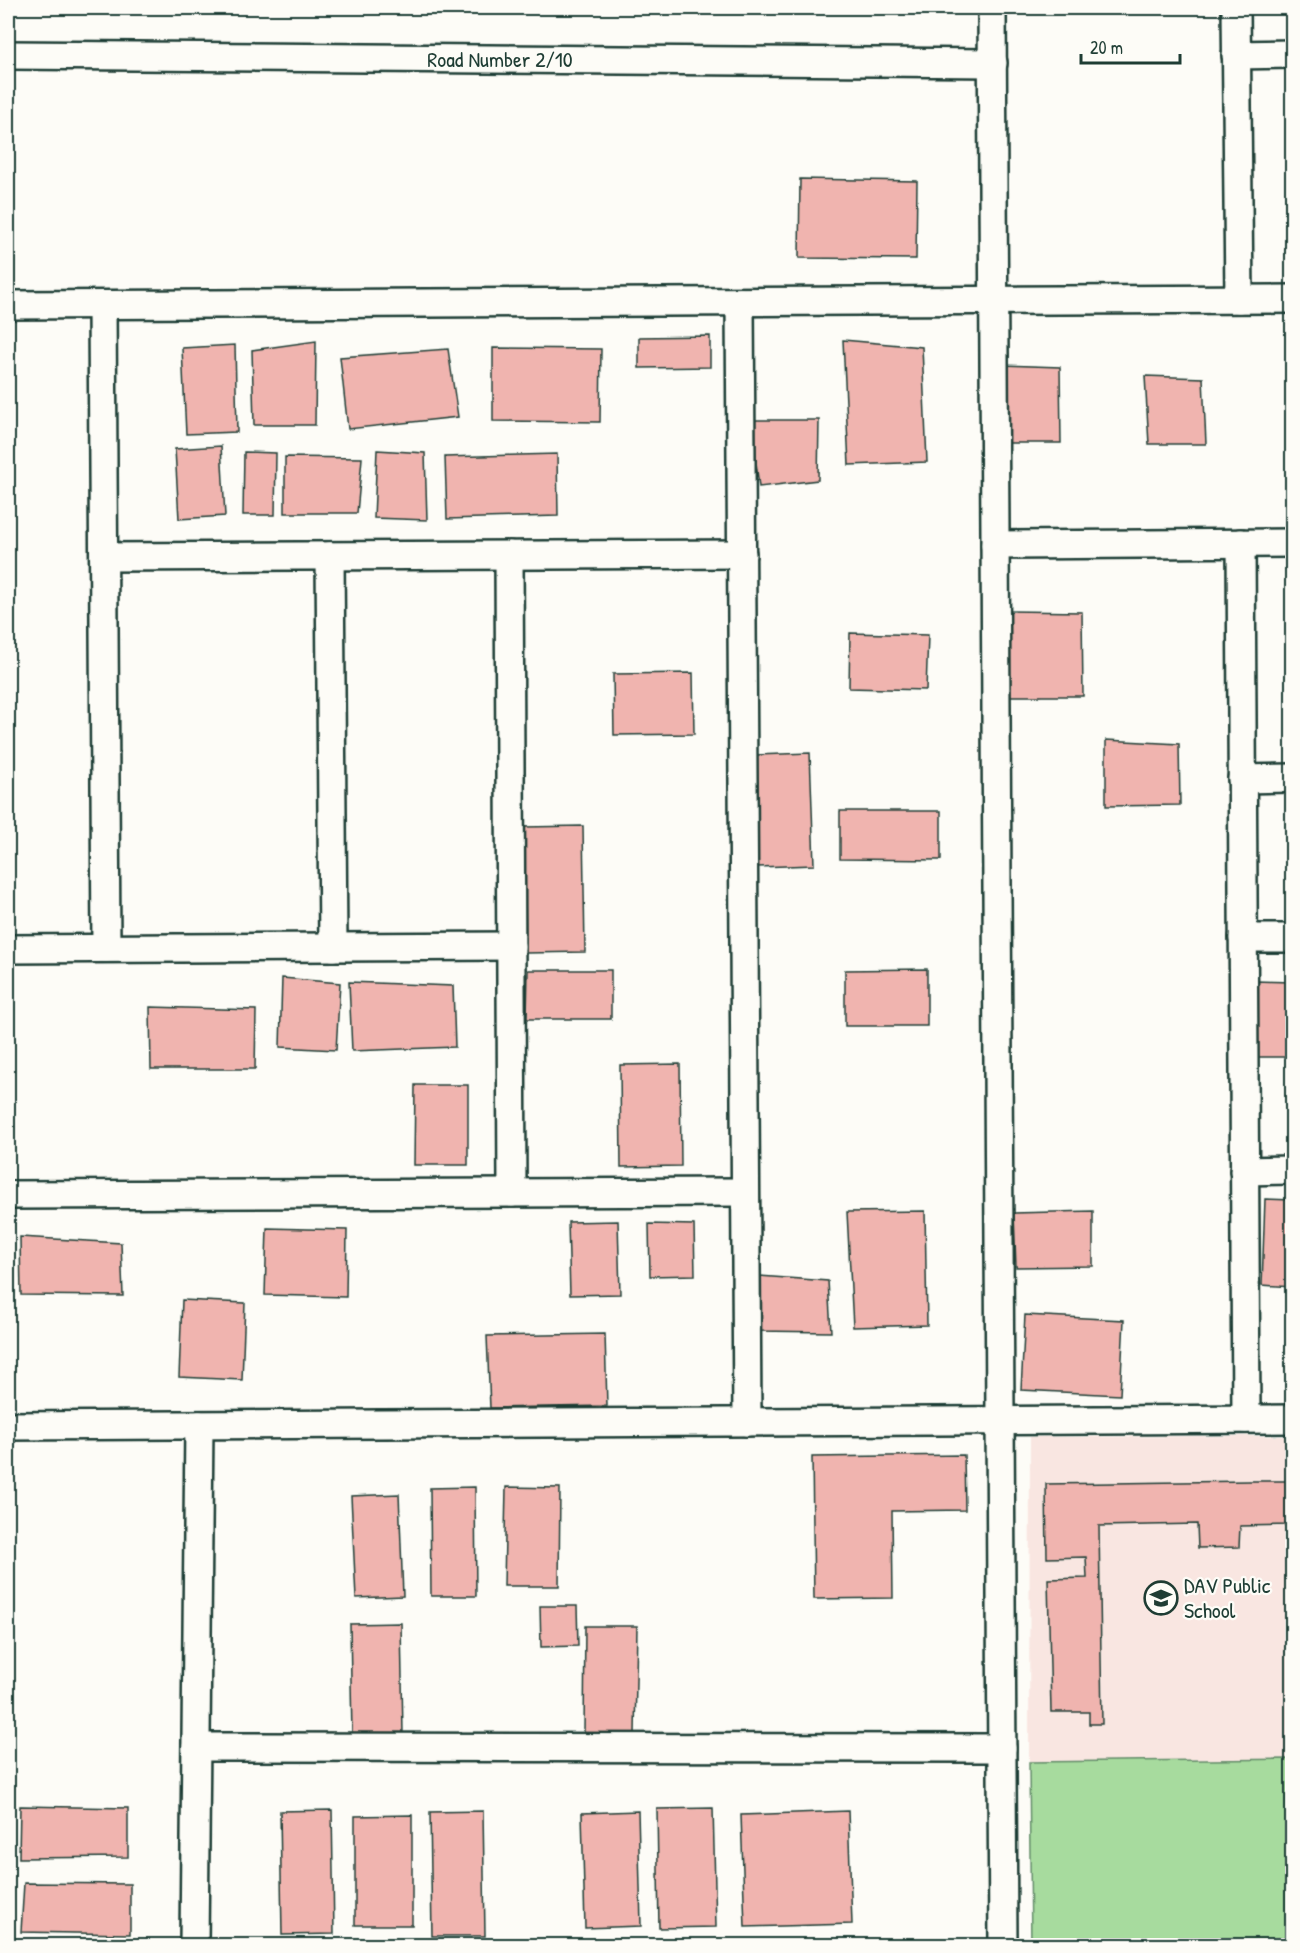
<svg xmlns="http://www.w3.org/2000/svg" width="1300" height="1953" viewBox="0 0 1300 1953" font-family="'Patrick Hand',sans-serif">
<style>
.built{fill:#f9e6e1}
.green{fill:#a7db9e;stroke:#638c69;stroke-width:1.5}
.building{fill:#f0b4af;stroke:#1f3d34;stroke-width:1.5}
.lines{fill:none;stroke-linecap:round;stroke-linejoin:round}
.minor-casing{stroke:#1f3d34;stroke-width:32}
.minor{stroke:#fdfcf7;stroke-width:27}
.labels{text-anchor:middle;stroke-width:4.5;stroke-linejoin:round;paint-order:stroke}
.street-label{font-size:22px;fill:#1f3d34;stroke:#fdfcf7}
.poi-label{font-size:22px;fill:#1f3d34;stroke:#fdfcf7;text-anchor:start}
</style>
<rect width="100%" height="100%" fill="#fdfcf7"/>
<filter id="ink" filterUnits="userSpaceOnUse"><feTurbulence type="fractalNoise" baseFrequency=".0167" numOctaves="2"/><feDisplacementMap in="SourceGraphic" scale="12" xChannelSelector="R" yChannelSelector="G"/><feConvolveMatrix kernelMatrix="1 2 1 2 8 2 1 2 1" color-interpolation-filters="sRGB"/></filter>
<g filter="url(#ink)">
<path class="built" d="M1292 1436V1759L1029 1762 1030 1437Z"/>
<path class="green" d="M1292 1759V1945H1031L1029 1762Z"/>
<g class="building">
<path d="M800 179 917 181 916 259 799 258Z"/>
<path d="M710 336V367L639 368V337Z"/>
<path d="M843 340 922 347 927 462 849 465Z"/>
<path d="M316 341 315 425H254L252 350Z"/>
<path d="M235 345 237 432 186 434 182 348Z"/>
<path d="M493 348 601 349 600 422 493 421Z"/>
<path d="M448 349 458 417 348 429 340 357Z"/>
<path d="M1287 360 1292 361V450L1291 449Z"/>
<path d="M1000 365 1060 367 1061 443H1005Z"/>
<path d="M1145 376 1203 378 1206 444H1149Z"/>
<path d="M751 420H819L818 480 759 487Z"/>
<path d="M221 446 225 516 179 519 175 449Z"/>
<path d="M377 450 425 453 427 520 374 518Z"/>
<path d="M244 452 276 453 275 515H243Z"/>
<path d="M557 454 558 516 447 519 445 457Z"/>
<path d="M285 457 362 458 357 513H285Z"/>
<path d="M1008 611 1082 612 1083 696H1006Z"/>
<path d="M850 633 928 635 926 690 849 688Z"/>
<path d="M693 673 694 734 614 735 613 674Z"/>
<path d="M1106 740 1179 744 1180 805 1106 806Z"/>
<path d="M810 753 814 865 758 867 754 755Z"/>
<path d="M840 811H941V860L840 859Z"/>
<path d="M583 826 585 952 526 953 524 827Z"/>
<path d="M927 969V1026H845V970Z"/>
<path d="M528 970H611V1019H527Z"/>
<path d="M282 978 340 983 336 1050 280 1047Z"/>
<path d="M1255 981 1292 982V1057H1255Z"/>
<path d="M349 982 453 986 455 1047 352 1051Z"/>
<path d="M150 1007 256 1010 255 1069H151Z"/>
<path d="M680 1064 681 1166 621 1167 620 1065Z"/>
<path d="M415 1085H468V1165H414Z"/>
<path d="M1265 1199 1292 1200V1287L1262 1285Z"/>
<path d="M925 1211 927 1325 853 1327 847 1212Z"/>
<path d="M1093 1211V1266L1016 1267 1014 1213Z"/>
<path d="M618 1221 620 1294 570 1295 568 1222Z"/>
<path d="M649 1224 694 1225 695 1275 650 1276Z"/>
<path d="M267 1228 347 1230 346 1297 265 1295Z"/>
<path d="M20 1237 121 1243 123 1296 21 1295Z"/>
<path d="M759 1276 828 1281 831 1332 758 1331Z"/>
<path d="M182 1300 245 1303 242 1380 179 1377Z"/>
<path d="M1025 1315 1124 1320 1120 1395 1021 1390Z"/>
<path d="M605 1334 607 1406 490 1408 487 1336Z"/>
<path d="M964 1455 965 1510 892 1511 893 1598 814 1599 812 1457Z"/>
<path d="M1249 1481H1292V1525L1240 1526 1239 1547 1198 1548 1197 1524 1099 1526 1102 1724H1089V1712H1051L1048 1579 1087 1578 1086 1557 1047 1558 1046 1484Z"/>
<path d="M475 1487 476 1596H431L430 1488Z"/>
<path d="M506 1487 560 1488 559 1586H504Z"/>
<path d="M399 1494 403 1596 356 1598 351 1496Z"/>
<path d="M540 1606H577L578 1646 541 1647Z"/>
<path d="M401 1623 403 1735 352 1736 350 1624Z"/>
<path d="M585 1626H637L635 1734 584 1733Z"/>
<path d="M20 1806 128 1808V1857L19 1858Z"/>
<path d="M713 1808 716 1927 659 1928 657 1809Z"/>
<path d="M332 1810 334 1934 282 1935 280 1811Z"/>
<path d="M483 1811 485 1936H432L430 1812Z"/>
<path d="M638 1811 641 1926 585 1928 582 1813Z"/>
<path d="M848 1811 852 1924 745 1927 741 1815Z"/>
<path d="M412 1815V1925H355V1816Z"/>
<path d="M24 1883 130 1884V1934L21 1932Z"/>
</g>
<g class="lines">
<g class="minor-casing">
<g id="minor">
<path d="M992 8 1003 1946"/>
<path d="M1236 8 1239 299"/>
<path d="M8 55 993 63"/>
<path d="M1236 55 1292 54"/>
<path d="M740 302 747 1422"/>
<path d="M8 305 1292 299"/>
<path d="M102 305 106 948"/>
<path d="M1241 543 1246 1419"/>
<path d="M995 545 1292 543"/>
<path d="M509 555 512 1193"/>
<path d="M330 556 333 947"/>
<path d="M104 557 742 554"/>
<path d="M1242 779 1292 778"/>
<path d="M1243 938H1292"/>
<path d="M8 949 511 946"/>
<path d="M1244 1171 1292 1170"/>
<path d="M8 1195 745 1192"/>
<path d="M8 1426 1292 1419"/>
<path d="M196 1747 1002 1748"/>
<path d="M194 1946 199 1425"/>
</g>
</g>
<use href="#minor" class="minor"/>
</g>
</g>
<defs>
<g id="school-ring" transform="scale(1.725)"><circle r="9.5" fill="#fdfcf7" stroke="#1f3d34" stroke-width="1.5"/><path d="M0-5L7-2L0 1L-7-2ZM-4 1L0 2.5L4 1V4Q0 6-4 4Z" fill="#1f3d34"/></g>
</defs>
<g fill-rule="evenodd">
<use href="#school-ring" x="1161" y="1598"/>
</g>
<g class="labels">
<g class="street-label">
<text x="500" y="67">Road Number 2/10</text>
</g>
<g class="poi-label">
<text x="1184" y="1593">DAV Public<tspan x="1184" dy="25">School</tspan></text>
</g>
</g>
<rect width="1300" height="1953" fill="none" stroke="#fdfcf7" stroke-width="30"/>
<rect x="15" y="15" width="1270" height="1923" fill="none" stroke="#1f3d34" stroke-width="2" filter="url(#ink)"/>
<path d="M1081 54v9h99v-9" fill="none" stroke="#1f3d34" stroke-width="3"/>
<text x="1090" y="54" font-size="18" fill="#1f3d34" stroke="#fdfcf7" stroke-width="4.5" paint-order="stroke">20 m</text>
</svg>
